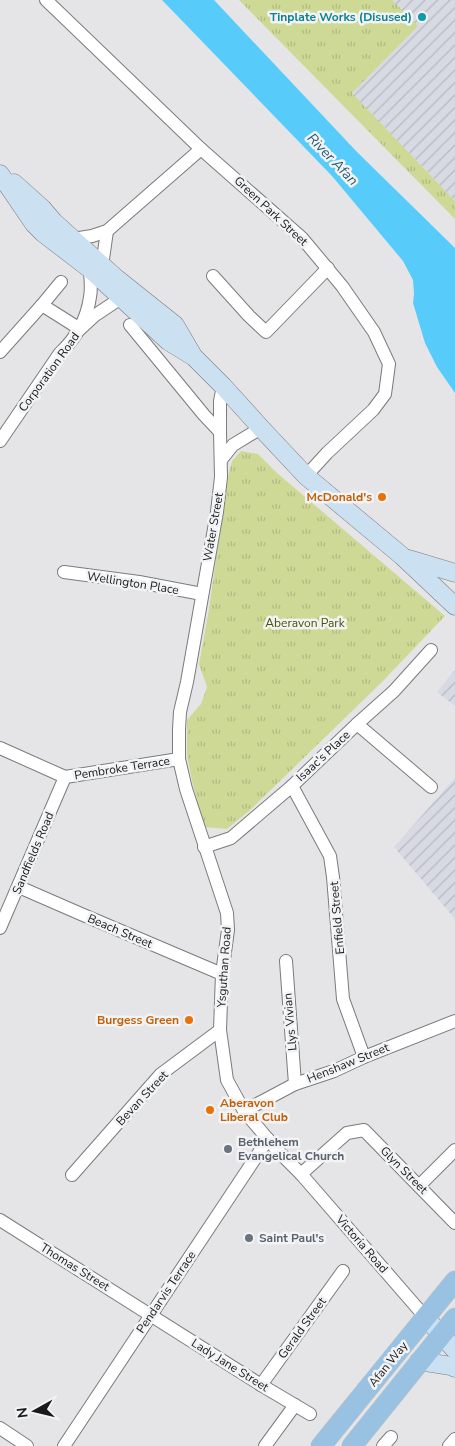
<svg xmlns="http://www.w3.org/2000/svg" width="455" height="1446" viewBox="0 0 455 1446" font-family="'Nunito Sans',sans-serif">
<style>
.industrial{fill:url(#industrial-furrows)}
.grass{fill:url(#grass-tufts)}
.water{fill:#57ccfa}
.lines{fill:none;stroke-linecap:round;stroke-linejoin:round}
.street-casing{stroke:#7b7b7d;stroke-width:14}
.secondary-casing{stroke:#7b7b7d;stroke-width:19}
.primary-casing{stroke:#c3c3c4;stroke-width:21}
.street{stroke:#fff;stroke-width:12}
.secondary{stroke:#cbe0f0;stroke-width:18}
.primary{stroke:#98c1e2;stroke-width:20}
.culture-dot{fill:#0f9aa8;stroke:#f2f3f5;stroke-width:2}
.food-dot{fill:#e8710a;stroke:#f2f3f5;stroke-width:2}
.worship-dot{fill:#6b7280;stroke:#f2f3f5;stroke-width:2}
.labels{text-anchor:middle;stroke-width:5;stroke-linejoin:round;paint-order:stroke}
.culture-label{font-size:12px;font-weight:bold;fill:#0d838f;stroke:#f2f3f5;text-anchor:end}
.street-label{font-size:12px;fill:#1a1a1b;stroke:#f2f3f5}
.food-label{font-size:12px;font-weight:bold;fill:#c56008;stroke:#f2f3f5;text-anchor:end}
.park-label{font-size:12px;fill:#4a5105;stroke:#f2f3f5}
.worship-label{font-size:12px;font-weight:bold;fill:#5b616d;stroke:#f2f3f5;text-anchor:start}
.water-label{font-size:14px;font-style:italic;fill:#2b5b6e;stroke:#f2f3f5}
</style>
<defs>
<pattern id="industrial-furrows" width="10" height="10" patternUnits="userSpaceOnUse" patternTransform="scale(1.25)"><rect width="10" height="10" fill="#d7d9e3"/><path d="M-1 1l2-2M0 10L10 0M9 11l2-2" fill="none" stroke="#b8bac2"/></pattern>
<pattern id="grass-tufts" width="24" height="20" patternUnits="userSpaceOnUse" patternTransform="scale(1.25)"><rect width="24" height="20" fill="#cfd996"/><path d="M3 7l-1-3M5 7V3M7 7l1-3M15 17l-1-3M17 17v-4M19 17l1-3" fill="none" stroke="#b1ba81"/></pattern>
</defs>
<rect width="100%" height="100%" fill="#e5e5e8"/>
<g class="industrial">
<path d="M252 0H455V201L320 60Z"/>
<path d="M455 670V706L437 692Z"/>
<path d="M455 778V919L394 847Z"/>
</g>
<g class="grass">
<path d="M239 0H392L418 26 352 93 455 201V219Z"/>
<path d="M241 451 258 454 277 473 445 616 382 682 249 811 227 829 204 827 193 785 187 756V720L201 704 207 687 199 664 209 609 228 476 232 461Z"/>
</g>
<path class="water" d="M162 0H214L357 152 455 248V393L437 367 425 343 413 303 414 294 413 280 403 261 332 176Z"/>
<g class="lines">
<g class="street-casing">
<g id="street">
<path d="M46 0 201 149 302 238 342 286 374 332 389 364 385 394 373 410 327 453 306 476"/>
<path d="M73 239 92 236 107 231 201 149"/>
<path d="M102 266 107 231"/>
<path d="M213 276 249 316 266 332 328 268"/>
<path d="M42 305 80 329 94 316 121 298"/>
<path d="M130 325 204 415 220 432 221 477 217 512 187 682 180 712 179 729V759L186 789 227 913 228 930 222 974 220 1030 227 1080 244 1111 277 1150 301 1174 426 1318"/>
<path d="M0 352 42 305 61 282"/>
<path d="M220 432V401L223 386"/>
<path d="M0 441 60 353C76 338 87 319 90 297 92 288 90 278 90 269"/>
<path d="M221 460 233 445 261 428"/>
<path d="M64 572 139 582 202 594"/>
<path d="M357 724 431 787"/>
<path d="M0 748 65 777"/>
<path d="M65 777 179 759"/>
<path d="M292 786 330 856 333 877 343 999 364 1057"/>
<path d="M204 847 231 838 292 786 357 724 394 691 431 650"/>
<path d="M19 887 81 914 222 974"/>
<path d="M0 928 65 777"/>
<path d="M286 961 295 1084"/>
<path d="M244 1111 295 1084 334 1071 364 1057 455 1021"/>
<path d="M301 1174 347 1133 364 1130 455 1223"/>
<path d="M72 1175 161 1074 220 1030"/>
<path d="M419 1186 455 1150"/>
<path d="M0 1220 261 1385 310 1414"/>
<path d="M261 1385 343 1271"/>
<path d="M0 1428 27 1446"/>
<path d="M64 1446 268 1139"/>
<path d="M265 1446 295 1405"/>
<path d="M383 1446 391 1437"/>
<path d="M449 1446 455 1439"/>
</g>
</g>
<g class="secondary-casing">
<g id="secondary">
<path d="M0 174 34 224 43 233 90 269 168 341 194 357 223 386 261 428 306 476 402 556 455 606"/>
<path d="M14 183 42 208 54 222 116 278 175 325 192 354"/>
<path d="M409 559 455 573"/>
<path d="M426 1318 455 1350"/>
<path d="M419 1361 451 1366 455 1368"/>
</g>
</g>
<g class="primary-casing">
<g id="primary">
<path d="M321 1446 455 1281"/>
<path d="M352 1446 455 1318"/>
</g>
</g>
<use href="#street" class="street"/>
<use href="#secondary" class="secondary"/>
<use href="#primary" class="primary"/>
</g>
<circle class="culture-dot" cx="422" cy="17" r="5"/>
<g class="food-dot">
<circle cx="382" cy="497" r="5"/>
<circle cx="189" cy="1020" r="5"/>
<circle cx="210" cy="1110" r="5"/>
</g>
<g class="worship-dot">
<circle cx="228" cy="1149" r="5"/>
<circle cx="249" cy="1238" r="5"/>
</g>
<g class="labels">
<g class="culture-label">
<text x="412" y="21">Tinplate Works (Disused)</text>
</g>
<g class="street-label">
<text transform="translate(271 211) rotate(43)" y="4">Green Park Street</text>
<text transform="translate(49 372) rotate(-54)" y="4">Corporation Road</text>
<text transform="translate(213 527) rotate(-80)" y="4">Water Street</text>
<text transform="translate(133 583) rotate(9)" y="4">Wellington Place</text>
<text transform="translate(323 756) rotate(-43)" y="4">Isaac's Place</text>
<text transform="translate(122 768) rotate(-9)" y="4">Pembroke Terrace</text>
<text transform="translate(33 853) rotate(-67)" y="4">Sandfields Road</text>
<text transform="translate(337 918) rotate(-95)" y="4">Enfield Street</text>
<text transform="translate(120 931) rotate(23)" y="4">Beach Street</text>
<text transform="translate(224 967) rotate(-86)" y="4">Ysguthan Road</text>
<text transform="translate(290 1022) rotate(-95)" y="4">Llys Vivian</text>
<text transform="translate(348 1063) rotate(-22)" y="4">Henshaw Street</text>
<text transform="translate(142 1098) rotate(-47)" y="4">Bevan Street</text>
<text transform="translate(404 1170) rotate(45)" y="4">Glyn Street</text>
<text transform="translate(362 1244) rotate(49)" y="4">Victoria Road</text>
<text transform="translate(75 1267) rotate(32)" y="4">Thomas Street</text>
<text transform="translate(166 1292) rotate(-56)" y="4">Pendarvis Terrace</text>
<text transform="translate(302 1328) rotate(-54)" y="4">Gerald Street</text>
<text transform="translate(388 1364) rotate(-51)" y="4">Afan Way</text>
<text transform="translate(230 1365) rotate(32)" y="4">Lady Jane Street</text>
</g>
<g class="food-label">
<text x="372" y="501">McDonald's</text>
<text x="179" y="1024">Burgess Green</text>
<text x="220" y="1107" text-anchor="start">Aberavon<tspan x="220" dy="14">Liberal Club</tspan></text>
</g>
<g class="park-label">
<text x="305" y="627">Aberavon Park</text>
</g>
<g class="worship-label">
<text x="238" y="1146">Bethlehem<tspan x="238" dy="14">Evangelical Church</tspan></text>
<text x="259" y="1242">Saint Paul's</text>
</g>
<g class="water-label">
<text transform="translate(333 159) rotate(46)" y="5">River Afan</text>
</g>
</g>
<g transform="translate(35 1411) rotate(262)" stroke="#f2f3f5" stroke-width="4" paint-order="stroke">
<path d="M0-4L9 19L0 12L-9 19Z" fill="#1a1a1b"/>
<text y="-8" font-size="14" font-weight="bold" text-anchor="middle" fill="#1a1a1b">N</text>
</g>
</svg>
